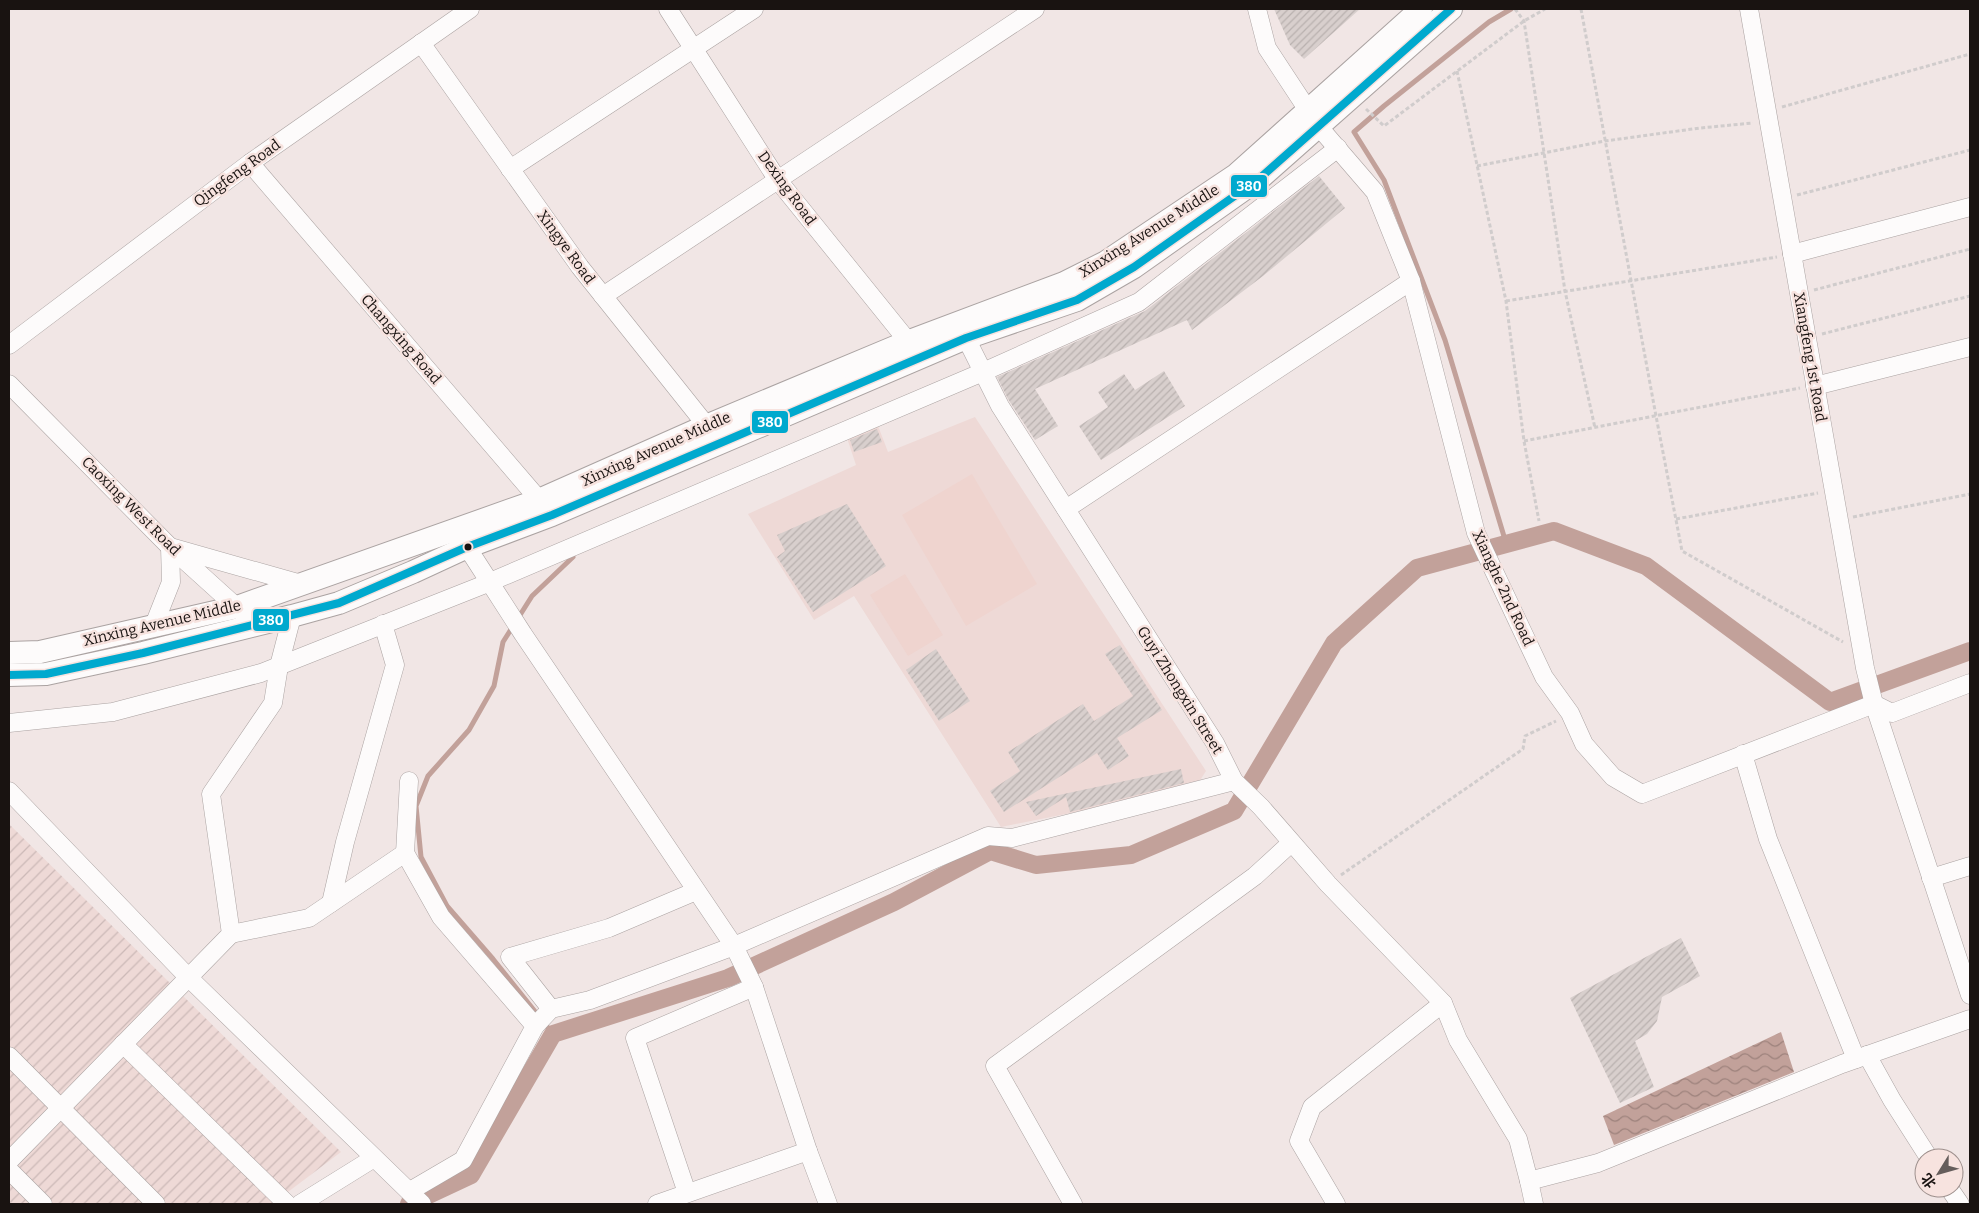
<svg xmlns="http://www.w3.org/2000/svg" width="1979" height="1213" viewBox="0 0 1979 1213" font-family="Bitter,'Noto Sans SC',serif">
<style>
.built{fill:#eed9d6}
.industrial{fill:url(#industrial-furrows)}
.grass{fill:#efd4cf}
.water{fill:url(#water-waves)}
.lines{fill:none;stroke-linecap:round;stroke-linejoin:round}
.stream{stroke:#c2a19a;stroke-width:5}
.canal{stroke:#c2a19a;stroke-width:18}
.building{fill:url(#building-hatch)}
.minor-casing{stroke:#aba3a2;stroke-width:19}
.major-casing{stroke:#aba3a2;stroke-width:24}
.path{stroke:#d0cccc;stroke-width:3;stroke-dasharray:4 2.5;stroke-linecap:butt}
.minor{stroke:#fdfbfb;stroke-width:18}
.major{stroke:#fdfbfb;stroke-width:22}
.bus-1-casing{stroke:#f7e3df;stroke-width:11}
.bus-1{stroke:#00a9ce;stroke-width:8}
.bus-dot{fill:#191311;stroke:#f7e3df;stroke-width:2}
.labels{text-anchor:middle;stroke-width:5;stroke-linejoin:round;paint-order:stroke}
.street-label{font-size:15px;fill:#191311;stroke:#f7e3df}
.line-badge{stroke:#f7e3df;stroke-width:2}
.badge-label{font-size:14px;text-anchor:middle;font-weight:bold;fill:#fff}
</style>
<defs>
<pattern id="industrial-furrows" width="10" height="10" patternUnits="userSpaceOnUse" patternTransform="scale(1.25)"><rect width="10" height="10" fill="#eed9d6"/><path d="M-1 1l2-2M0 10L10 0M9 11l2-2" fill="none" stroke="#ccb9b7"/></pattern>
<pattern id="water-waves" width="16" height="10" patternUnits="userSpaceOnUse" patternTransform="scale(1.25)"><rect width="16" height="10" fill="#c2a19a"/><path d="M0 5q4-4 8 0t8 0" fill="none" stroke="#9d827c"/></pattern>
<pattern id="building-hatch" width="6" height="6" patternUnits="userSpaceOnUse" patternTransform="scale(1.25)"><rect width="6" height="6" fill="#d8cfcd"/><path d="M-1 1l2-2M0 6l6-6M5 7l2-2" fill="none" stroke="#b9b1af"/></pattern>
</defs>
<rect width="100%" height="100%" fill="#f1e6e5"/>
<path class="built" d="M975 417 1206 771 1195 788 1001 827 854 596 814 620 748 514 856 465 844 429 875 418 888 452Z"/>
<path class="industrial" d="M9 824 341 1152 272 1204H9Z"/>
<g class="grass">
<path d="M972 474 1037 584 966 626 902 515Z"/>
<path d="M905 574 943 635 908 656 870 595Z"/>
</g>
<path class="water" d="M1781 1032 1794 1072 1614 1145 1603 1116Z"/>
<g class="lines">
<g class="stream">
<path d="M1506 543 1445 340 1384 180 1354 132 1384 106 1489 22 1511 9"/>
<path d="M553 1034 493 959 447 906 421 857 416 806 428 776 469 730 494 686 503 642 532 596 573 557"/>
</g>
<path class="canal" d="M409 1204 471 1175 553 1034 728 978 894 902 990 851 1036 865 1131 855 1234 811 1334 643 1417 568 1554 531 1646 566 1830 702 1970 651"/>
</g>
<g class="building">
<path d="M1274 9H1360L1304 59 1290 45Z"/>
<path d="M1319 176 1345 208 1263 276 1192 330 1187 320 1035 389 1058 426 1035 440 1008 399 997 377 1145 311Z"/>
<path d="M1164 371 1185 406 1101 460 1079 426 1108 407 1098 392 1124 374 1135 390Z"/>
<path d="M877 429 882 442 854 452 850 440Z"/>
<path d="M847 504 886 566 813 612 777 557 785 551 777 535Z"/>
<path d="M1120 645 1162 710 1117 738 1129 756 1108 770 1097 753 1004 812 990 791 1020 771 1008 752 1083 704 1094 721 1133 696 1105 654Z"/>
<path d="M936 649 970 701 939 721 906 670Z"/>
<path d="M1181 769 1184 783 1070 812 1066 797 1036 816 1026 802Z"/>
<path d="M1681 938 1700 976 1662 997 1657 1021 1647 1034 1635 1041 1654 1087 1620 1103 1570 998Z"/>
</g>
<g class="lines">
<g class="minor-casing">
<g id="minor">
<path d="M668 9 777 179 915 350"/>
<path d="M1257 9 1267 48 1319 127 1375 192 1411 281 1476 533 1544 677 1570 713 1584 744 1613 777 1642 794 1874 704"/>
<path d="M1749 9 1865 668 1874 704 1970 995"/>
<path d="M421 43 580 267 714 435"/>
<path d="M250 163 547 509"/>
<path d="M510 169 754 9"/>
<path d="M1792 254 1970 207"/>
<path d="M603 296 1035 9"/>
<path d="M966 338 1000 406 1215 743 1234 781 1261 807 1328 884 1443 1003 1458 1040 1518 1139 1529 1181 1598 1163 1842 1064 1970 1019"/>
<path d="M9 345 250 163 470 9"/>
<path d="M9 384 170 547 243 613"/>
<path d="M1815 386 1970 347"/>
<path d="M1066 509 1411 281"/>
<path d="M467 547 523 634 734 946 754 987 808 1151 828 1204"/>
<path d="M154 625 171 582 170 547 301 584"/>
<path d="M1874 704 1892 713 1970 683"/>
<path d="M9 723 113 712 261 673 483 585 983 372 1139 302 1338 148"/>
<path d="M1743 754 1768 839 1856 1059"/>
<path d="M409 781 405 853 441 917 535 1026 463 1160 410 1191"/>
<path d="M9 791 188 977 422 1204"/>
<path d="M1931 878 1970 866"/>
<path d="M331 903 345 842 395 665 383 624"/>
<path d="M231 934 309 918 405 853"/>
<path d="M551 1009 510 957 609 928 696 891"/>
<path d="M535 1026 551 1009 590 1000 734 946 988 836 1012 838 1234 781"/>
<path d="M123 1044 287 1204"/>
<path d="M1867 1055 1892 1100 1929 1158"/>
<path d="M9 1056 156 1204"/>
<path d="M9 1161 231 934 211 794 273 703 279 666 292 616"/>
<path d="M9 1170 43 1204"/>
<path d="M1529 1181 1534 1204"/>
<path d="M1949 1188 1960 1204"/>
<path d="M687 1193 635 1038 754 987"/>
<path d="M300 1204 374 1158"/>
<path d="M657 1204 808 1151"/>
<path d="M1073 1204 995 1066 1255 876 1291 843"/>
<path d="M1336 1204 1299 1141 1312 1107 1443 1003"/>
</g>
</g>
<g class="major-casing">
<g id="major">
<path d="M9 653 40 652 237 607 539 500 706 426 907 342 1064 283 1106 262 1236 175 1421 9"/>
<path d="M9 675 46 674 143 653 292 616 339 603 413 572 467 547 552 515 636 479 966 338 1077 300 1134 267 1260 178 1451 9"/>
</g>
</g>
<g class="path">
<path d="M1515 9 1524 21 1565 291 1595 428"/>
<path d="M1581 9 1656 416 1682 551 1843 642"/>
<path d="M1457 71 1506 301 1524 441 1539 521"/>
<path d="M1782 107 1970 54"/>
<path d="M1366 109 1384 126 1524 21 1545 9"/>
<path d="M1477 166 1605 141 1700 128 1753 123"/>
<path d="M1797 195 1970 150"/>
<path d="M1814 290 1970 249"/>
<path d="M1506 301 1777 257"/>
<path d="M1822 334 1970 296"/>
<path d="M1524 441 1800 388"/>
<path d="M1853 517 1970 494"/>
<path d="M1676 519 1818 493"/>
<path d="M1341 875 1523 749 1525 736 1556 721"/>
</g>
<use href="#minor" class="minor"/>
<use href="#major" class="major"/>
<g class="bus-1-casing">
<path id="bus-1" d="M9 675 46 674 143 653 339 603 467 547 552 515 966 338 1077 300 1134 267 1260 178 1451 9"/>
</g>
<use href="#bus-1" class="bus-1"/>
</g>
<circle class="bus-dot" cx="468" cy="547" r="4.5"/>
<g class="labels">
<g class="street-label">
<text transform="translate(237 173) rotate(-36)" y="5">Qingfeng Road</text>
<text transform="translate(787 188) rotate(54)" y="5">Dexing Road</text>
<text transform="translate(1149 231) rotate(-32)" y="5">Xinxing Avenue Middle</text>
<text transform="translate(566 247) rotate(54)" y="5">Xingye Road</text>
<text transform="translate(401 339) rotate(49)" y="5">Changxing Road</text>
<text transform="translate(1810 357) rotate(80)" y="5">Xiangfeng 1st Road</text>
<text transform="translate(656 449) rotate(-24)" y="5">Xinxing Avenue Middle</text>
<text transform="translate(131 506) rotate(45)" y="5">Caoxing West Road</text>
<text transform="translate(1503 588) rotate(65)" y="5">Xianghe 2nd Road</text>
<text transform="translate(162 623) rotate(-13)" y="5">Xinxing Avenue Middle</text>
<text transform="translate(1180 690) rotate(58)" y="5">Guyi Zhongxin Street</text>
</g>
</g>
<g class="line-badge">
<rect x="1230" y="174" width="38" height="24" rx="5" fill="#00a9ce"/>
<rect x="751" y="410" width="38" height="24" rx="5" fill="#00a9ce"/>
<rect x="252" y="608" width="38" height="24" rx="5" fill="#00a9ce"/>
</g>
<g class="badge-label">
<text x="1249" y="191">380</text>
<text x="770" y="427">380</text>
<text x="271" y="625">380</text>
</g>
<rect width="1979" height="1213" fill="none" stroke="#191311" stroke-width="20"/>
<g transform="translate(1939 1173) rotate(233)"><circle r="24" fill="#f7e3df" stroke="#9e908d"/>
<path d="M0-4L9 19L0 12L-9 19Z" fill="#655d5b"/>
<text y="-8" font-size="14" font-weight="bold" text-anchor="middle" fill="#191311">北</text>
</g>
</svg>
